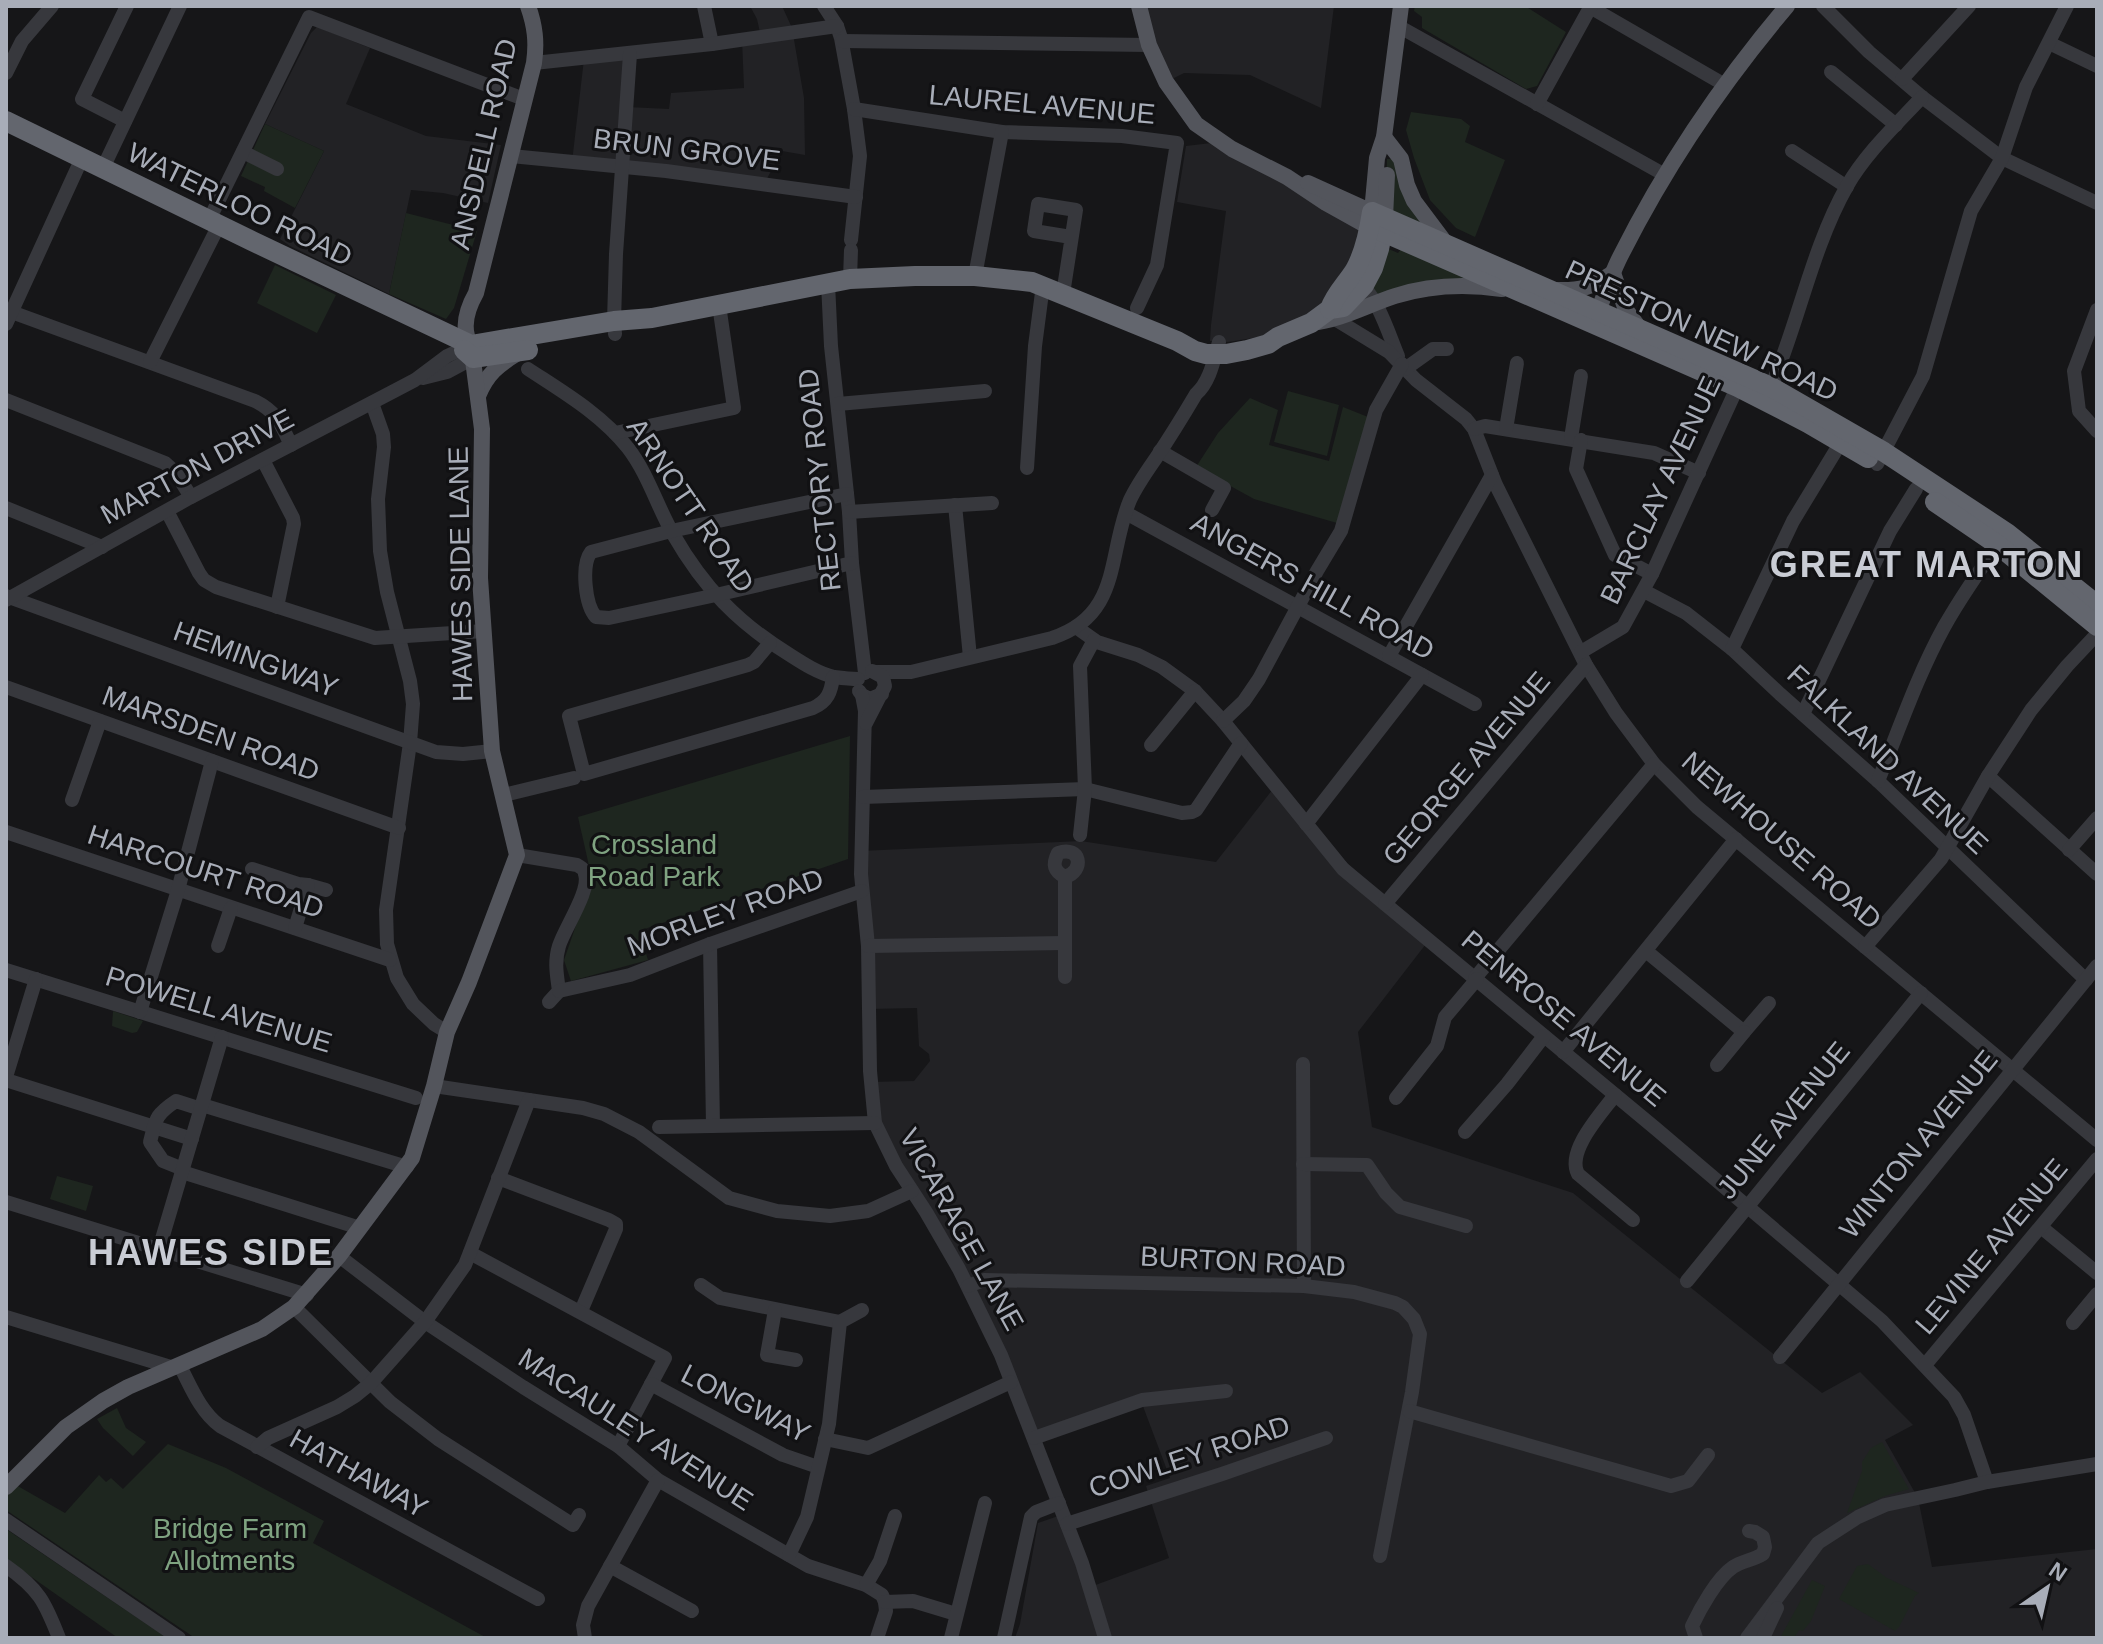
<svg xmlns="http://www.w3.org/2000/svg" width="2103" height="1644" viewBox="0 0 2103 1644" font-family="Arial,sans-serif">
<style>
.built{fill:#222225}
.green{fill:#1e261f}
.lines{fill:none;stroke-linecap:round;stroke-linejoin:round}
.minor{stroke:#37383d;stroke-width:14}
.major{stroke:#53555c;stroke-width:16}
.highway{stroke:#63666e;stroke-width:20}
.labels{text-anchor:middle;stroke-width:6;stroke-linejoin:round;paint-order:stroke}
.street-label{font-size:28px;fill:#a8adb8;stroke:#111113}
.park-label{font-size:28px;fill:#7fa381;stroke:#111113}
.district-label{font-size:36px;font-weight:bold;letter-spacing:2px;fill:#c9ccd4;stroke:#111113}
</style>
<rect width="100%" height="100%" fill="#161618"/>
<g class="built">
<path d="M750 6H782L792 28 804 98 805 155 782 151 764 184 572 162 584 59 630 54 627 107 669 109 671 93 744 88 742 39 761 37 757 19Z"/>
<path d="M1139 6H1334L1321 108 1250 75 1184 73 1166 82Z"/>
<path d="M317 27 370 48 346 104 426 136 501 145 488 203 443 193 411 190 389 294 290 246 280 239 324 151 265 124 311 33Z"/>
<path d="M1220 142 1369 227 1366 239 1319 309 1265 336 1228 342 1210 341 1211 325 1226 211 1177 202 1186 146Z"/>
<path d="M1276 785 1306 824 1429 940 1358 1032 1372 1127 1573 1193 1822 1393 1860 1372 1913 1425 1885 1440 1918 1498 1932 1567 2097 1549V1638H1763L1785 1591 1747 1638H1015L1020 1624 1038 1523 1064 1514 1090 1587 1169 1558 1146 1486 1170 1478 1141 1401 1034 1438 1001 1355 883 1141 870 1082 914 1081 930 1061 929 1054 919 1046 917 1008 868 1009 861 851 1081 841 1216 862Z"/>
</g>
<g class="green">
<path d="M1415 6H1525L1566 32 1537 86 1526 89 1422 28V17L1414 11Z"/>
<path d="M1411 112 1461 119 1470 126 1465 142 1505 160 1475 237 1456 228 1430 200 1414 158 1406 130Z"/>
<path d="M265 124 324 151 295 208 264 191 265 187 241 176Z"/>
<path d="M1387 159H1401L1407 185 1449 247 1385 218Z"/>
<path d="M406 213 477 231 454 308 446 319 389 294Z"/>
<path d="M1384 247 1398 253 1402 248 1471 278 1375 297 1368 285Z"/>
<path d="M275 265 336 295 317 333 257 303Z"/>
<path d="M1288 391 1339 405 1327 456 1274 442Z"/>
<path d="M1250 398 1278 410 1269 445 1329 461 1343 407 1368 417 1337 523 1254 499 1196 467 1218 433Z"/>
<path d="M850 736 848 859 639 931 648 960 571 981 564 960 592 879 578 817Z"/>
<path d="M113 1011 143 1021 137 1032 132 1033 112 1026Z"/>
<path d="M57 1176 93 1186 86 1211 50 1199Z"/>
<path d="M117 1408 126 1428 146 1442 133 1456 103 1428 97 1419Z"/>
<path d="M1882 1442 1909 1489 1885 1496 1847 1513 1862 1471V1462L1871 1448Z"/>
<path d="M168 1444 226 1468 324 1521 313 1543 487 1638H195L6 1510V1497L16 1485 65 1513 99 1475 106 1482 111 1478 123 1489Z"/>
<path d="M6 1529 167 1638H118L6 1559Z"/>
<path d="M1868 1564 1887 1578 1919 1593 1915 1596 1899 1627 1895 1631 1839 1599 1857 1566Z"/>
<path d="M1812 1580 1825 1586 1811 1621 1803 1631 1799 1630 1794 1638H1780Z"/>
</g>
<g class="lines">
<g class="minor">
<path d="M704 6 712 44"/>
<path d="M824 6 837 26 841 38 854 109 860 156 851 240"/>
<path d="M1823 6 1869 52 1922 97 2002 158 2097 203"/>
<path d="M1590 7 1725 85"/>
<path d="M1398 26 1665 175"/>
<path d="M842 41 1149 45"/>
<path d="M2049 43 2097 66"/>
<path d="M534 63 712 44 837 26"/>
<path d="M1831 72 1896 125"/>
<path d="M6 73 22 41 52 6"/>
<path d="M1902 79 1969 6"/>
<path d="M1537 104 1591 6"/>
<path d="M854 109 1002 132 1122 136 1177 143 1157 265 1137 308"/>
<path d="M125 121 82 99 127 6"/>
<path d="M1792 151 1847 187"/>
<path d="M243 152 277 169"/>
<path d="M511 156 666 171 856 197"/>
<path d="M103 168 180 6"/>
<path d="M209 220 309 17 524 99"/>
<path d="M975 276 1002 132"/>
<path d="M850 279 851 250"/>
<path d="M1357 281C1377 294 1389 335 1398 356"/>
<path d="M828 283 831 346 849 512 852 563 865 673"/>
<path d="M1063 294 1076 210 1038 204 1034 231 1071 237"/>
<path d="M6 310 255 401C277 412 281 424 291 445"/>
<path d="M2097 310 2074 371 2079 411 2097 431"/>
<path d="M1335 319 1389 352 1416 380 1466 419 1474 429 1496 485 1586 665 1616 713 1654 764 1697 807 2097 1140"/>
<path d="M6 324 82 158"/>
<path d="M615 334 614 321 616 254 630 54"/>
<path d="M150 362 219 225"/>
<path d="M528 369C563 392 601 414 628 448 648 474 657 506 673 534 704 588 738 623 790 655 804 664 818 673 834 677 842 678 850 679 858 679"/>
<path d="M1405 369 1433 349H1447"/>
<path d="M423 378 447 372 473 358"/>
<path d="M1771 387C1799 321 1812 248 1847 186 1866 153 1896 125 1922 97"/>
<path d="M6 400 165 463 176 473 191 497"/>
<path d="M372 403 383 434 384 447 378 499 380 551 387 592 410 681 413 704 410 743 386 910 387 944 397 978 413 1004 434 1024 447 1032"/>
<path d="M838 404 985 391"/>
<path d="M1474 429 1485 426 1654 453 1699 473"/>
<path d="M1506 429 1517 363"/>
<path d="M615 433 734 408 719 305"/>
<path d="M1571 438 1581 376"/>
<path d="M1581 440 1576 469 1615 555 1652 574"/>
<path d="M1160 451 1224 488 1212 510"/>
<path d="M263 460 293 518 294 524 277 607"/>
<path d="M1877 464 1923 376 1971 211 2002 158 2026 87 2067 6"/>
<path d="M1027 468 1035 346 1043 285"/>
<path d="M847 494 671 531 591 552C581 565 585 605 596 617L609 618 716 595 852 563"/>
<path d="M955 505 970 657"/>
<path d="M6 508 102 547"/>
<path d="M167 511 199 573 204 580 216 587 375 638 484 631"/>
<path d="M849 512 992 503"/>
<path d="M1126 513 1475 704"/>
<path d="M1644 591 1686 613 1732 649 1780 694 1878 781 2086 980"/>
<path d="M6 596 436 752 463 754 492 751"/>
<path d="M6 600 191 497 396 390 415 380 447 356 471 345"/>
<path d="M1076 627 1097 642 1138 655 1162 667 1195 691 1223 721 1343 869 1655 1128 1882 1321 1954 1397 1964 1415 1987 1482"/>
<path d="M770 643 754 662 748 665 569 716 584 774 813 708C828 701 831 692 833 677"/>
<path d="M1732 649 1793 521 1841 442"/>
<path d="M1581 652 1623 627 1652 574 1741 379"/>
<path d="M1389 656 1492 475"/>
<path d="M876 672H911L1052 638C1122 615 1107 555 1130 500 1137 485 1147 471 1156 458 1170 437 1183 416 1196 394 1210 382 1214 359 1219 342"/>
<path d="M6 687 399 828"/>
<path d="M859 691 862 695 870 699 882 694"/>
<path d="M862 695 865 711 861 874 868 946 870 1071 875 1123 896 1166 926 1212 959 1269 1001 1355 1082 1563 1105 1638"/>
<path d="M1803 714 1890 531 1916 489"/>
<path d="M1223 721 1244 701 1259 679 1317 571 1341 531 1376 410 1402 364"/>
<path d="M866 723 885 686 883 677 872 671"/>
<path d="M1151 745 1195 691"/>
<path d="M1988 776 2097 874"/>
<path d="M1878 781C1899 730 1917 676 1944 627 1961 597 1981 568 2002 539"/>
<path d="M504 795 574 778"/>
<path d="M863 797 1085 789 1182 813 1192 812 1196 810 1241 743"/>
<path d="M72 800 100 721"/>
<path d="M1306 824 1422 675"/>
<path d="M6 832 390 960"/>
<path d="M1080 835 1085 789 1080 666 1094 640"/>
<path d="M2069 850 2097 818"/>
<path d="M517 855 577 865C581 868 584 868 585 874 591 890 564 929 559 946 554 962 557 975 559 991L549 1002"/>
<path d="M252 869 298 884 308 885 326 890"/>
<path d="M1385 904 1586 665"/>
<path d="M295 928 308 885"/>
<path d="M710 944 713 1126"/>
<path d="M218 946 231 908"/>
<path d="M868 946 1064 943"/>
<path d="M1865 947 1941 859 1988 776 2031 710 2067 666 2097 634"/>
<path d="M1646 951 1744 1032 1769 1003"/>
<path d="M6 970 416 1098"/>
<path d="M1065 977V877C1054 871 1052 865 1058 853 1081 845 1085 871 1065 877"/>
<path d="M1475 978 1654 764"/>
<path d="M559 991 630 975 710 944 862 891"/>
<path d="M140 1012 178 890 212 761"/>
<path d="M1563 1052 1736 839"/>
<path d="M1303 1064 1304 1286"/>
<path d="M1717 1065 1744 1032"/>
<path d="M6 1077 36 979"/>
<path d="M6 1080 192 1139"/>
<path d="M434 1086 583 1108 604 1114 639 1132 729 1198 777 1211 830 1216 868 1211 912 1191"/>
<path d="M1615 1095C1601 1114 1566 1151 1578 1174L1633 1220"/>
<path d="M1396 1098 1437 1046 1445 1017 1477 979"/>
<path d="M202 1105 407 1167"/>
<path d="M659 1127 875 1123"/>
<path d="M1465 1132 1507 1084 1544 1036"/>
<path d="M1303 1164 1367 1165 1386 1193 1400 1207 1466 1226"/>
<path d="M183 1169 163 1161 150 1142C156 1119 155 1115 176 1101L201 1109"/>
<path d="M182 1172 360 1228"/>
<path d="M498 1178 609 1220 616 1224V1229L581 1311"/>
<path d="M6 1202 307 1295"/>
<path d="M2041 1227 2097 1273"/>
<path d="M159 1249 222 1037"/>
<path d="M470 1253 665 1358 618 1446"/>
<path d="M339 1256 425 1322 523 1387 618 1446 658 1480 808 1566 866 1585 882 1595 885 1602 886 1611 877 1638"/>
<path d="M1687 1281 1921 993"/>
<path d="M701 1285 720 1298 840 1322"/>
<path d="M968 1286 984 1280 1304 1286 1354 1292 1395 1303 1403 1307 1414 1319 1420 1334 1412 1392 1380 1556"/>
<path d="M294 1307 390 1402 438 1439 573 1525 579 1515"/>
<path d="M775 1310 767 1355 796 1360"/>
<path d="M6 1317 174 1368"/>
<path d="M2073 1323 2097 1294"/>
<path d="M1780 1357 2097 966"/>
<path d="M1925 1365 2097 1159"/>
<path d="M180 1366C191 1387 200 1411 220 1426L538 1599"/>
<path d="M651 1384 783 1455 818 1467"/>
<path d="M1409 1411 1671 1486 1688 1481 1708 1455"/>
<path d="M1034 1438 1142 1400 1226 1391"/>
<path d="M825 1439 868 1448 1011 1382"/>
<path d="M257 1447 268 1438 337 1407 355 1396 371 1383 425 1322 465 1265 529 1100"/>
<path d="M6 1520 179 1638"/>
<path d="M1067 1524 1222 1474 1326 1438"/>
<path d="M789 1555 807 1517 829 1424 840 1322 862 1310"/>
<path d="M6 1566C39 1589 45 1602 59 1638"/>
<path d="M610 1566 692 1611"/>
<path d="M866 1585 880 1561 895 1516"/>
<path d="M885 1602 913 1601 956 1614"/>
<path d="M585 1638 583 1625 588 1606 658 1480"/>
<path d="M951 1638 985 1503"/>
<path d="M1004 1638 1031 1517 1036 1512 1059 1503"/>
<path d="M1696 1638 1692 1626C1700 1609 1717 1578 1733 1567 1742 1561 1753 1560 1763 1554L1765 1547 1763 1537 1755 1532 1749 1531"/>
<path d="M1747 1638 1818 1543 1858 1517 1885 1505 1955 1490 1987 1482 2097 1464"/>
<path d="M1763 1638 1777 1608"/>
</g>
<g class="major">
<path d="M1139 6 1149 45 1166 82 1196 124 1232 149 1287 177 1326 203 1369 227"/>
<path d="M1384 137 1401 159 1407 185 1414 201 1447 245"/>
<path d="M1308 183 1372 212 1377 158 1384 137 1401 6"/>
<path d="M1385 218 1387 175"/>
<path d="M1613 273 1626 310 1640 329"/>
<path d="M1555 290C1582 291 1591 287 1613 273"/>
<path d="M1595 320C1603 299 1610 277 1620 257 1665 167 1722 83 1787 6"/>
<path d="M1311 323C1341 320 1367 305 1395 296 1430 285 1467 284 1502 289"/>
<path d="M478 396C487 374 498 365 518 353"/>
<path d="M6 1487 66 1427 103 1401 128 1387 262 1329 294 1307 339 1256 412 1158 434 1086 447 1032 469 982 517 855 492 751 480 578 482 429 471 345C461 329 467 309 476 293L534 63C537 42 535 26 528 6"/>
</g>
<g class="highway">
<path d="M6 121 252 241 471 345 614 321 652 318 850 279 915 276H975L1032 282 1177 341 1195 351 1206 354H1226L1247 350 1268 344 1278 337 1311 323 1330 309 1343 307 1364 285 1373 268 1379 249 1385 218"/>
<path d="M1372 227 1738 387 1808 423 1868 458"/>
<path d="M1330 309C1335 294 1347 283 1355 270 1365 252 1369 232 1372 212L1771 387 1884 452 2007 533 2097 605"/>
<path d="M464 350 473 358 528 350"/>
<path d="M1935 502 1998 545 2097 626"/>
</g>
</g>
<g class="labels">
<g class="street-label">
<text transform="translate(1042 104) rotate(5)" y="10">LAUREL AVENUE</text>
<text transform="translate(483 144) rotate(-77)" y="10">ANSDELL ROAD</text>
<text transform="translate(687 149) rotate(7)" y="10">BRUN GROVE</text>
<text transform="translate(240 204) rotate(26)" y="10">WATERLOO ROAD</text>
<text transform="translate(1702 330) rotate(25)" y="10">PRESTON NEW ROAD</text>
<text transform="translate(197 466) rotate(-28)" y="10">MARTON DRIVE</text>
<text transform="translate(819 480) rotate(-96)" y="10">RECTORY ROAD</text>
<text transform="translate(1660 490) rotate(-65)" y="10">BARCLAY AVENUE</text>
<text transform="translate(691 505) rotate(56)" y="10">ARNOTT ROAD</text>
<text transform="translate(460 574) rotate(-91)" y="10">HAWES SIDE LANE</text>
<text transform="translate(1313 586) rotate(29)" y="10">ANGERS HILL ROAD</text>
<text transform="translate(256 659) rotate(20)" y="10">HEMINGWAY</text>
<text transform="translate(211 733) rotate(20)" y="10">MARSDEN ROAD</text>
<text transform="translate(1888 759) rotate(43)" y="10">FALKLAND AVENUE</text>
<text transform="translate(1466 768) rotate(-50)" y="10">GEORGE AVENUE</text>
<text transform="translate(1782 840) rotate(41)" y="10">NEWHOUSE ROAD</text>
<text transform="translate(206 871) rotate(18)" y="10">HARCOURT ROAD</text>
<text transform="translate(725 912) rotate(-20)" y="10">MORLEY ROAD</text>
<text transform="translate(219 1009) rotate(17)" y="10">POWELL AVENUE</text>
<text transform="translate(1564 1018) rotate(40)" y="10">PENROSE AVENUE</text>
<text transform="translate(1783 1120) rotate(-51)" y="10">JUNE AVENUE</text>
<text transform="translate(1918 1144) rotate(-51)" y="10">WINTON AVENUE</text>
<text transform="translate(962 1229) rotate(61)" y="10">VICARAGE LANE</text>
<text transform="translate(1991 1246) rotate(-50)" y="10">LEVINE AVENUE</text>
<text transform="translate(1243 1261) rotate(3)" y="10">BURTON ROAD</text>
<text transform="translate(746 1403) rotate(27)" y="10">LONGWAY</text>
<text transform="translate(636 1429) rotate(33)" y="10">MACAULEY AVENUE</text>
<text transform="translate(1189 1456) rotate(-18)" y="10">COWLEY ROAD</text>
<text transform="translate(359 1473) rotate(29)" y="10">HATHAWAY</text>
</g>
<g class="park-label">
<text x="654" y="854">Crossland<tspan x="654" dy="32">Road Park</tspan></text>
<text x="230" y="1538">Bridge Farm<tspan x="230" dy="32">Allotments</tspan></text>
</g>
<g class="district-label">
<text x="1927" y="577">GREAT MARTON</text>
<text x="211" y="1265">HAWES SIDE</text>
</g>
</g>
<rect width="2103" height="1644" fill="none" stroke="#a8adb8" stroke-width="16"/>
<g transform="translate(2047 1588) rotate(34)" stroke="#111113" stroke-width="6" paint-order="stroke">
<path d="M0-6L14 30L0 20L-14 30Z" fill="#a8adb8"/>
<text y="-12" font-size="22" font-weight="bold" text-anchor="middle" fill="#a8adb8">N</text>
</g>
</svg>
